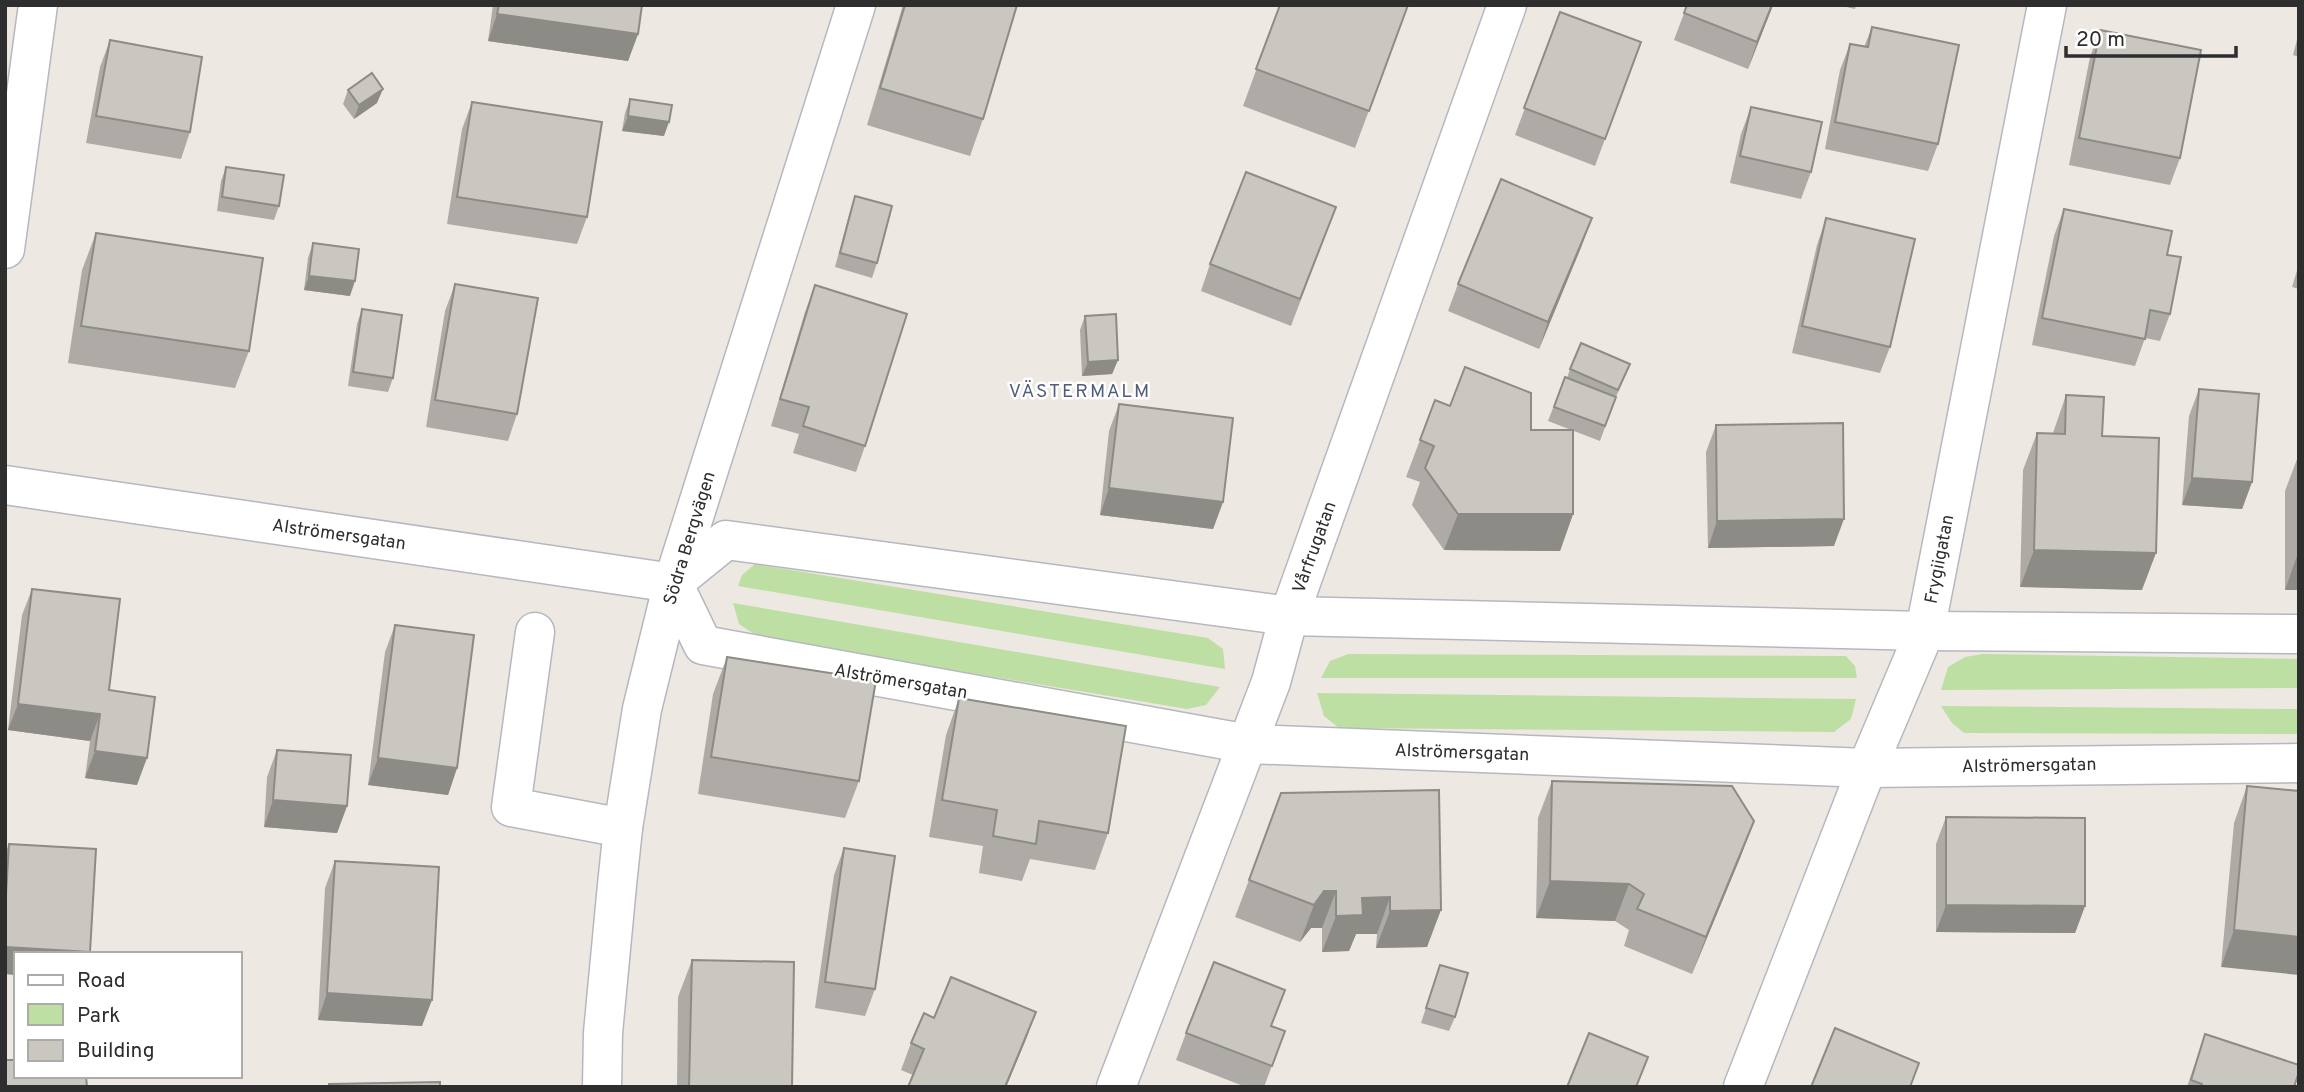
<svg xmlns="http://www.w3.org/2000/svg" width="2304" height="1092" viewBox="0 0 2304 1092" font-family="Overpass,sans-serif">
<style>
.green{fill:#bddfa4}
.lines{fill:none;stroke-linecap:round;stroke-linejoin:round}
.minor-casing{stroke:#b5b8c0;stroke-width:41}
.minor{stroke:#fff;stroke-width:38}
.wall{fill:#aeaaa5}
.shaded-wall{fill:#8d8b86}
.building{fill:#cac6c0;stroke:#8d8b86;stroke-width:2}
.labels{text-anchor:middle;stroke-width:5;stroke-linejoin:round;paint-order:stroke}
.street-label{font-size:18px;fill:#2e2e2e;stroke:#fff}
.neighbourhood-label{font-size:19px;letter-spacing:2px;fill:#515d7b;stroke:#fff}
</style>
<rect width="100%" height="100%" fill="#eee8e2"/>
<g class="green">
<path d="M755 564 1208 638 1223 649 1225 669 738 586 742 575Z"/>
<path d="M733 603 1220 687 1206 705 1187 709 760 638 739 624Z"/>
<path d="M1348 654 1846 656 1855 666 1857 678H1321L1330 661Z"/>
<path d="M1983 654 2299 659V688L1941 690 1948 667 1965 657Z"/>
<path d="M1317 693 1856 699 1851 719 1834 732 1339 728 1324 716Z"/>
<path d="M1941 706 2299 709V734L1964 733 1952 723Z"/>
</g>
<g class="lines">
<g class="minor-casing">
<g id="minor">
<path d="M5 249 38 5"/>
<path d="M5 485 673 583"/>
<path d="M535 632 511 807 623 828"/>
<path d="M2299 634 1925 631 1289 616 726 540 673 583 703 645 1248 744 1867 768 2299 763"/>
<path d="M602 1087 603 1033 617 885 623 828 642 709 673 583 856 5"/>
<path d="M1116 1087 1271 682 1289 616 1507 5"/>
<path d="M1743 1087 1867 768 1925 631 2047 5"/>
</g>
</g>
<use href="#minor" class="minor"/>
</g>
<g class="wall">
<path d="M493 5H642L638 34 628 61 488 41Z"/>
<path d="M903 5H1017L983 119 970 156 867 125Z"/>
<path d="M1280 5H1408L1355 148 1243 106Z"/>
<path d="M1687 5H1773L1748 69 1674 40Z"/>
<path d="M1838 5H1856L1855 9Z"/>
<path d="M1560 12 1641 42 1595 166 1515 135Z"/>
<path d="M1872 27 1938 144 1928 171 1825 149 1840 70 1850 44 1864 47Z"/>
<path d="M2100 30 2180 158 2170 185 2069 165 2090 57Z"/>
<path d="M2299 32V57L2293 55Z"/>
<path d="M110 40 190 132 181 159 86 143 100 67Z"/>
<path d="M348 90 377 103 354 119 343 104Z"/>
<path d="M630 99 664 136 622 131 625 113Z"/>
<path d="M472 102 587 217 577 244 447 224 462 129Z"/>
<path d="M1751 107 1811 172 1801 199 1730 183 1741 134Z"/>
<path d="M226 167 279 206 274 220 217 211 221 181Z"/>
<path d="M855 196 877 263 872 278 835 267 850 211Z"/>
<path d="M1336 207 1291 326 1201 291 1210 264Z"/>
<path d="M2064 209 2167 255 2170 314 2160 341 2145 338 2135 366 2032 345 2054 236Z"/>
<path d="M1826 218 1890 347 1880 373 1792 353 1817 245Z"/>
<path d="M96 233 249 351 235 388 68 363 82 270Z"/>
<path d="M313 243 350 296 304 290 308 258Z"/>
<path d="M1582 245 1539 349 1448 311 1458 284Z"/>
<path d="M2299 264V289L2292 287Z"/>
<path d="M455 284 517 414 508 441 426 427 445 311Z"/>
<path d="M815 285 865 446 856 472 793 453 799 434 771 426 805 312Z"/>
<path d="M362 309 393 378 388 392 348 386 357 324Z"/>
<path d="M1085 316 1118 360 1112 374 1082 376 1080 330Z"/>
<path d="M1570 369 1624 378 1616 397 1600 441 1548 421 1565 377 1567 378Z"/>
<path d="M2199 389 2252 482 2242 509 2182 505 2189 416Z"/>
<path d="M2066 395 2102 436 2142 590 2020 587 2023 470 2037 433H2053Z"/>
<path d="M1119 404 1223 502 1213 529 1100 515 1109 431Z"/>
<path d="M1450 406 1531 430 1573 514 1560 551 1444 550 1412 505 1420 482 1406 477 1420 440Z"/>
<path d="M1716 425 1834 546 1708 548 1706 452Z"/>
<path d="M2299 454V590H2285V491Z"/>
<path d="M32 589 109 690 137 785 85 778 90 741 8 730 22 615Z"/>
<path d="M395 625 457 768 448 795 368 785 385 652Z"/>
<path d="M727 657 859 781 845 818 698 794 713 694Z"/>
<path d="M959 698 1108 833 1095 870 1030 859 1022 881 979 873 983 846 929 837 946 735Z"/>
<path d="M277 750 347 806 337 833 264 827 267 777Z"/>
<path d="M1552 781 1754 821 1740 858 1692 974 1624 946 1629 930 1615 921 1536 918 1538 818Z"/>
<path d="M2247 786 2299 791 2221 967 2234 823Z"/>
<path d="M1439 790 1427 947 1376 948 1377 934H1356L1349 951 1322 952V928H1311L1300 942 1235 917 1249 880Z"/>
<path d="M1946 817 2085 906 2075 933 1936 932V844Z"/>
<path d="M9 844 90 952V954H16V975L5 974V854Z"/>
<path d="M844 848 875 989 865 1016 815 1008 834 875Z"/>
<path d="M335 861 422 1026 318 1020 325 888Z"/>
<path d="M692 960 792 1087H677L678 997Z"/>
<path d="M1440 965 1455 1017 1449 1031 1421 1023Z"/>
<path d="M1036 1012 1026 1039 1006 1087H908L913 1075 901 1070 911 1043 934 1018Z"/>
<path d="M1272 1026 1285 1031 1264 1087H1246L1176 1060 1186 1033Z"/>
<path d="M2205 1034 2294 1087H2187Z"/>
</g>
<g class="shaded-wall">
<path d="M1772 5H1773L1748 69 1757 42Z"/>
<path d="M497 14 638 34 628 61 488 41Z"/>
<path d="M383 89 377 103 354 119 359 105Z"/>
<path d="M628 116 669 122 664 136 622 131Z"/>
<path d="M1592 218 1582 245 1539 349 1548 322Z"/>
<path d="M309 276 355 281 350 296 304 290Z"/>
<path d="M1118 360 1112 374 1082 376 1088 362Z"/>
<path d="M2192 478 2252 482 2242 509 2182 505Z"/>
<path d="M1109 488 1223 502 1213 529 1100 515Z"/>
<path d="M1458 514H1573L1560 551 1444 550Z"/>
<path d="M1844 519 1834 546 1708 548 1717 521Z"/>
<path d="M2034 550 2156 553 2142 590 2020 587Z"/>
<path d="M2298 553 2299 590H2285Z"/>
<path d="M18 704 100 714 90 741 8 730Z"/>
<path d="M95 751 147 758 137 785 85 778Z"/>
<path d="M378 758 457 768 448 795 368 785Z"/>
<path d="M273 800 347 806 337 833 264 827Z"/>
<path d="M1754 821 1740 858 1692 974 1706 937Z"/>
<path d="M1550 881 1629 884 1615 921 1536 918Z"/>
<path d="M1324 891H1336L1322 928H1311L1300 942 1314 905Z"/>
<path d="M1390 897 1377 934H1356L1349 951 1322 952 1336 916 1362 898Z"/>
<path d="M1946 905 2085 906 2075 933 1936 932Z"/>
<path d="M1441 910 1427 947 1376 948 1390 911Z"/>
<path d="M2234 930 2299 937V975L2221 967Z"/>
<path d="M5 947 90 952V954H16V975L5 974Z"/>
<path d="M327 993 432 1000 422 1026 318 1020Z"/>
<path d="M1036 1012 1026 1039 1006 1087H1005Z"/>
</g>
<g class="building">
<path d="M499 5H642L638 34 497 14Z"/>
<path d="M905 5H1017L983 119 880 88Z"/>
<path d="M1280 5H1408L1369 111 1256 69Z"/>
<path d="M1687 5H1772L1757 42 1684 13Z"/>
<path d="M1560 12 1641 42 1605 139 1524 108Z"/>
<path d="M1872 27 1959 45 1938 144 1835 122 1850 44 1868 47Z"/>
<path d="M2100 30 2201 50 2180 158 2079 138Z"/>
<path d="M110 40 202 57 190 132 96 116Z"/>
<path d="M372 73 383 89 359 105 348 90Z"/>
<path d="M630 99 672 105 669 122 628 116Z"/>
<path d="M472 102 602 122 587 217 457 197Z"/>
<path d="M1751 107 1822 122 1811 172 1740 156Z"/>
<path d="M226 167 284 175 279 206 222 197Z"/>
<path d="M1246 172 1336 207 1300 299 1210 264Z"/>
<path d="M1501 179 1592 218 1548 322 1458 284Z"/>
<path d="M855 196 892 206 877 263 840 253Z"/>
<path d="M2064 209 2172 231 2167 255 2181 257 2170 314 2150 310 2145 339 2042 318Z"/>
<path d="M1826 218 1915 239 1890 347 1802 326Z"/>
<path d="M96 233 263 258 249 351 81 326Z"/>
<path d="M313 243 359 249 355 281 309 276Z"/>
<path d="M455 284 538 298 517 414 435 400Z"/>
<path d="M815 285 907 314 865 446 803 426 809 407 780 399Z"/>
<path d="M362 309 402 315 393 378 353 372Z"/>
<path d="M1116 314 1118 360 1088 362 1085 316Z"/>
<path d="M1581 343 1630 364 1618 390 1570 369Z"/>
<path d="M1465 367 1531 393V430H1573V514H1458L1425 468 1434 446 1420 440 1435 400 1450 406Z"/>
<path d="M1565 377 1616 397 1605 426 1554 407Z"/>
<path d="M2199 389 2259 394 2252 482 2192 478Z"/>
<path d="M2066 395 2104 397 2102 436 2159 438 2156 553 2034 550 2037 433 2065 434Z"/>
<path d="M1119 404 1233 418 1223 502 1109 488Z"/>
<path d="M1843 423 1844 519 1717 521 1716 425Z"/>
<path d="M2299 463V553H2298Z"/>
<path d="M32 589 120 599 109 690 155 697 147 758 95 751 100 714 18 704Z"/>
<path d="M395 625 474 635 457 768 378 758Z"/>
<path d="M727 657 876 680 859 781 711 757Z"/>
<path d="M959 698 1126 726 1108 833 1039 821 1036 844 993 836 997 810 942 800Z"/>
<path d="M277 750 351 755 347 806 273 800Z"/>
<path d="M1552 781 1732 786 1754 821 1706 937 1637 909 1644 894 1629 884 1550 881Z"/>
<path d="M2247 786 2299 791V937L2234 930Z"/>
<path d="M1439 790 1441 910 1390 911V897L1362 898 1363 915 1336 916V891H1324L1314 905 1249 880 1281 793Z"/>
<path d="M1946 817 2085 818V906L1946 905Z"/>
<path d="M9 844 96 849 90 952 5 947V911Z"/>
<path d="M844 848 895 856 875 989 825 982Z"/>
<path d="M335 861 439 867 432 1000 327 993Z"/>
<path d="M692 960 794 962 792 1087H689Z"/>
<path d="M1214 962 1285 990 1271 1026 1285 1031 1272 1066 1186 1033Z"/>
<path d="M1440 965 1468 973 1455 1017 1426 1008Z"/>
<path d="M951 977 1036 1012 1005 1087H908L924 1049 911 1043 924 1013 934 1018Z"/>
<path d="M1835 1028 1919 1063 1910 1087H1811Z"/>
<path d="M1589 1033 1648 1057 1636 1087H1567Z"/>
<path d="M2205 1034 2299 1065V1072L2294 1087H2201L2202 1084 2191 1080Z"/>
<path d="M5 1060H16V1076H86L87 1087H5Z"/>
<path d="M440 1082V1087H329V1084Z"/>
</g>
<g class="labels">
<g class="street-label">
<text transform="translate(339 534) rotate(8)" y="6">Alströmersgatan</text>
<text transform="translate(689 538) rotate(-73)" y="6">Södra Bergvägen</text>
<text transform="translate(1314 547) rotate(-70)" y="6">Vårfrugatan</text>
<text transform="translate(1939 559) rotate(-79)" y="6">Frygiigatan</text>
<text transform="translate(901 681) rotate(10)" y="6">Alströmersgatan</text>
<text transform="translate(1462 752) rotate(2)" y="6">Alströmersgatan</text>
<text transform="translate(2029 765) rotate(-1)" y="6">Alströmersgatan</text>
</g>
<g class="neighbourhood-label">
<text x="1080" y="397">VÄSTERMALM</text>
</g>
</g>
<rect width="2304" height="1092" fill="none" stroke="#2e2e2e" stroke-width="14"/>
<rect x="14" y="952" width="228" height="126" fill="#ffffff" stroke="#ababab" stroke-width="2"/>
<rect x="28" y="975" width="35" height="10" fill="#ffffff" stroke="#ababab" stroke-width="2"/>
<text x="77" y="987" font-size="21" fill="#2e2e2e">Road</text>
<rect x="28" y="1004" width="35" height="21" fill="#bddfa4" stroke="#ababab" stroke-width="2"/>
<text x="77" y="1022" font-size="21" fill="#2e2e2e">Park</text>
<rect x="28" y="1040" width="35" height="21" fill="#cac6c0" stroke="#ababab" stroke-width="2"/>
<text x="77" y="1057" font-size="21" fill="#2e2e2e">Building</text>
<path d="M2066 46v10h170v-10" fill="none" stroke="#2e2e2e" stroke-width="3.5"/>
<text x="2076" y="46" font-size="21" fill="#2e2e2e" stroke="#ffffff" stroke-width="5" paint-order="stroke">20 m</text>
</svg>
